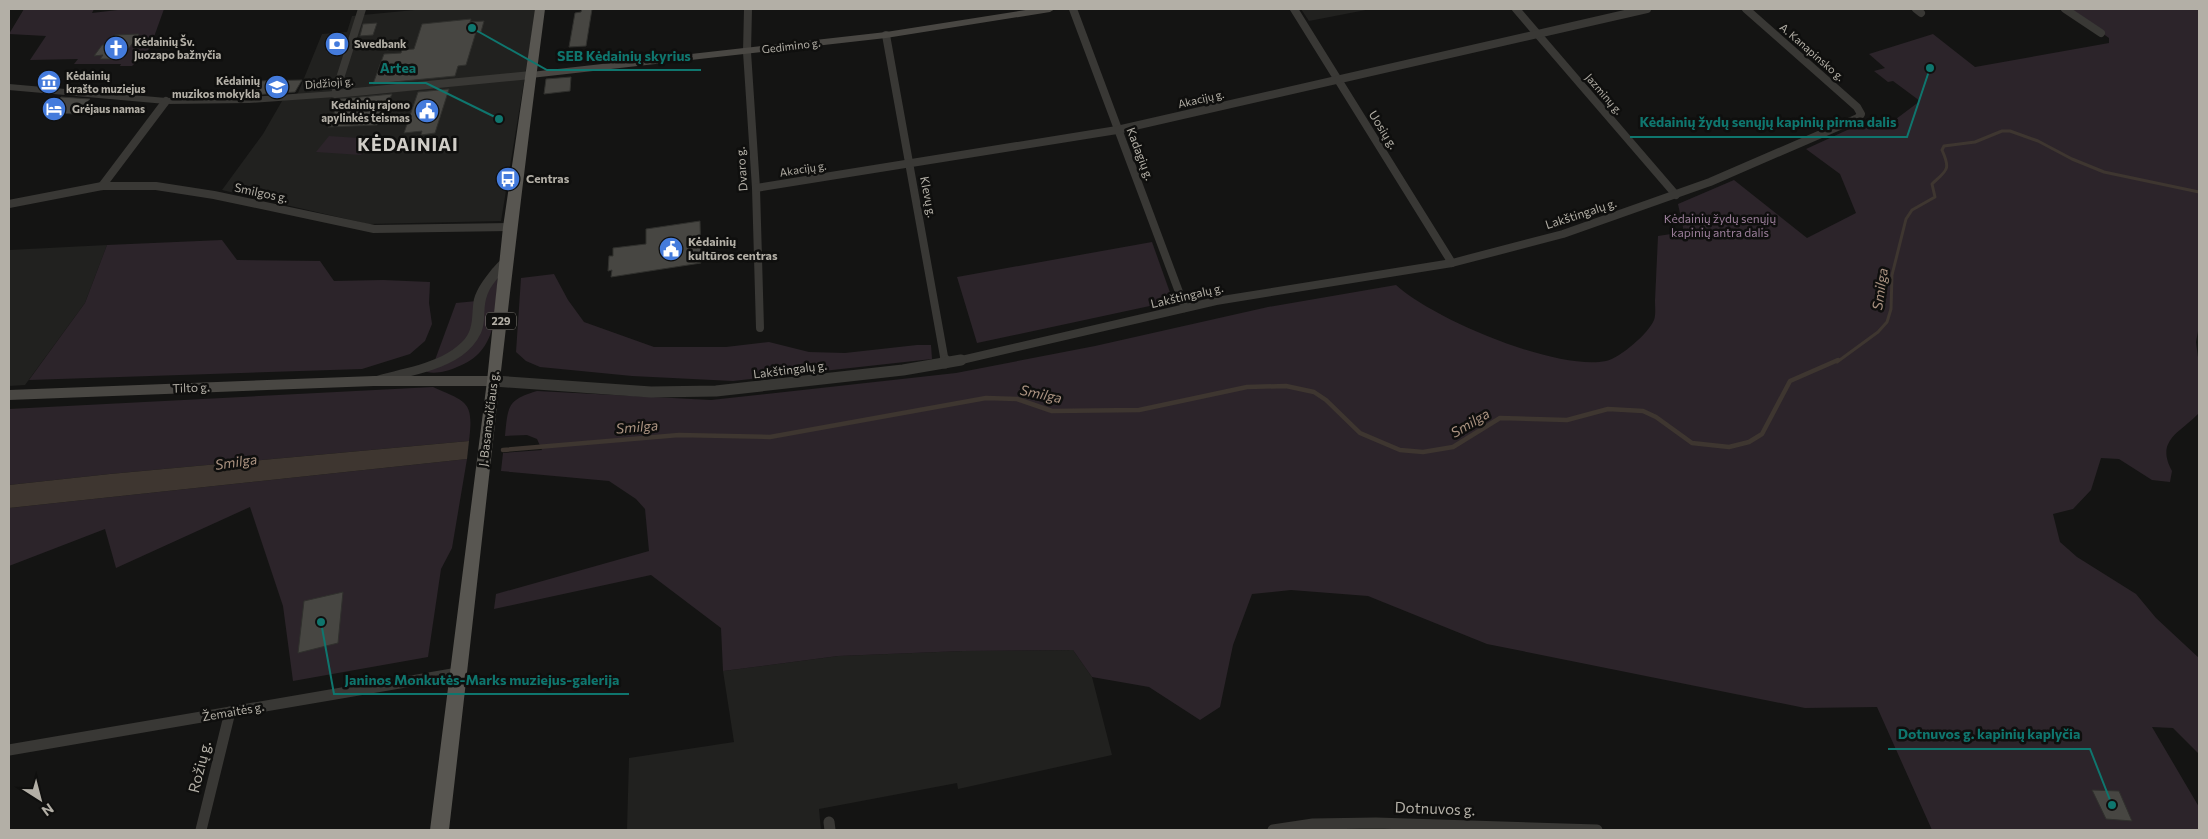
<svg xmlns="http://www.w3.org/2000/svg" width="2208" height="839" viewBox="0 0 2208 839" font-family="Commissioner,sans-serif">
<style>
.built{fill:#21211f}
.green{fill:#2c242a}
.water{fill:#3e3630}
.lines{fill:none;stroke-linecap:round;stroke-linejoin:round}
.stream-far1{stroke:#3e3630;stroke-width:3}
.stream{stroke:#3e3630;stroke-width:4.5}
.building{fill:#474642;stroke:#30302d}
.pedestrian{stroke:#393835;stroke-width:6}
.minor-far1{stroke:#393835;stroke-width:8}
.minor{stroke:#393835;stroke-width:11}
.tertiary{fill:#393835;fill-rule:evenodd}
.secondary{fill:#494743;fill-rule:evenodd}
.primary{fill:#585651;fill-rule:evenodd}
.labels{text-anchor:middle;stroke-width:5;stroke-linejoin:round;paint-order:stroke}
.far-poi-label{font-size:11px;font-weight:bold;fill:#b3afa6;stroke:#0f0f0e;text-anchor:start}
.far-street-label{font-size:11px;fill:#b3afa6;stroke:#0f0f0e}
.shield{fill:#0f0f0e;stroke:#827f78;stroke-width:1}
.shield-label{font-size:11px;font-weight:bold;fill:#b3afa6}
.street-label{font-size:12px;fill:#b3afa6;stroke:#0f0f0e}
.poi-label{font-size:12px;font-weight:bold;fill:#b3afa6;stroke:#0f0f0e;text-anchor:start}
.park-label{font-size:12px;fill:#9c7f9b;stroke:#0f0f0e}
.water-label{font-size:14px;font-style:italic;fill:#ab9381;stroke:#0f0f0e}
.near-street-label{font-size:15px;fill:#b3afa6;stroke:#0f0f0e}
.district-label{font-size:18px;font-weight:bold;letter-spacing:1px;fill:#d0cdc7;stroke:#0f0f0e}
.leader{fill:none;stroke:#0f766e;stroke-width:2}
.callout-dot{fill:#0f766e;stroke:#0f0f0e;stroke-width:2}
.callout-label{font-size:14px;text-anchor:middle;font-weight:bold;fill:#0f766e;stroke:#0f0f0e;stroke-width:5;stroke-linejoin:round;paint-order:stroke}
</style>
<rect width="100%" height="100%" fill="#141413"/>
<g class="built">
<path d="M425 9H536L501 221 368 224 222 190 263 134 282 101 298 93 322 34 347 32 352 16Z"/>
<path d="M1301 9H1371L1309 21Z"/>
<path d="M107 245 85 303 25 385 9 386V250Z"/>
<path d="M1073 650 1092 677 1112 755 958 789 957 783 819 809 821 830H627L629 758 734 742 723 671 838 656 962 651Z"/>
</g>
<g class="green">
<path d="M24 9H94L92 13 126 9H164L150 48 132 66H120L121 64H74L78 59 30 60 46 36 9 34Z"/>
<path d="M2068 9H2199V326L2196 342 2199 365V413C2180 433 2155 440 2172 471L2170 482 2152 480 2119 459 2101 458 2091 490 2073 509 2053 514 2060 542 2077 557 2136 594 2156 618 2199 658V754L2173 728 2152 727 2199 807V830H1932L1877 707 1805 708 1487 644 1368 596 1291 590 1252 594 1233 645 1220 707 1200 720 1149 687 1092 677 1073 650 962 651 838 656 723 671 721 628 651 575 494 609 496 594 649 551 645 509 636 499 609 481 501 471 503 453 542 450 537 439 527 435 505 436C508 406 507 400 537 391L711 400 956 373 1095 346 1268 307 1396 285C1433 319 1556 371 1606 361 1620 358 1649 333 1654 320 1656 315 1655 306 1655 301 1656 279 1657 258 1658 236L1684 232 1678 204 1734 180 1807 238 1856 213 1840 174 1806 149 1869 120 1884 128 1920 101 1893 81 1888 82 1874 71 1885 68 1869 54 1933 34 1975 67 2109 43V38Z"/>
<path d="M329 136 373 139 361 155 316 152Z"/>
<path d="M222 240 237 260 320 261 334 281 383 280 430 282 429 303 432 324 425 341 410 354 362 369 29 380 85 303 107 245Z"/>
<path d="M1152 242 1173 301 977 343 957 277Z"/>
<path d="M554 274 568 300 584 322 654 347H726L769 342 809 352 845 353 917 345H931L932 359 733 381 632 376 540 367 526 361 516 352 521 278Z"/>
<path d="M498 275C494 312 500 351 457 367 448 371 437 374 427 372L426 370 435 360 456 303 477 301Z"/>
<path d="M433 387C467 402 474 401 469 441L110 474 9 485V409Z"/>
<path d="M467 459 452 548 441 569 428 657 293 681 283 606 250 507 116 568 105 529 9 566V508Z"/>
</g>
<path class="water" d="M469 441 467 459 9 508V485L110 474Z"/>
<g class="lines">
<path class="stream-far1" d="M1837 362 1878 332 1887 322 1891 309 1892 275 1906 219 1912 210 1935 197 1932 184C1947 170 1951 170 1942 150L1944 146 1975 142 2002 131H2010L2038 141 2072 159 2104 172 2199 192"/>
<path class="stream" d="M503 450 679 435 770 437 986 398 1017 399 1052 411 1139 410 1247 387 1286 386 1314 392 1326 400 1360 433 1400 450 1423 452 1453 447 1500 418 1567 420 1608 409 1643 411 1656 417 1692 443 1729 447 1749 442 1762 434 1790 381 1838 360"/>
</g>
<g class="building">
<path d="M582 9H592L586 46 569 47 575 13 581 12Z"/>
<path d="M471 19 470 22 484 21 481 32H476L466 65 458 66 455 76 373 84 384 54 401 53 402 50 414 49 422 24Z"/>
<path d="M377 23 373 35 360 36 363 24Z"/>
<path d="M139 34 127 51 123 54 118 55 115 59H100L103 55 94 56 102 45H107L115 35Z"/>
<path d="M346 36 343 50 327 52 331 37Z"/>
<path d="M571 77 570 91 544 94 546 79Z"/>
<path d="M302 80 295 92 251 95 259 81Z"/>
<path d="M449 89 435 133 421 135 422 131 404 133 418 92Z"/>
<path d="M392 94 377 125 328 127 340 99Z"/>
<path d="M61 97 90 99 75 114 45 112Z"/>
<path d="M700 221 701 263 611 277 612 270 608 271 609 256H613V248L646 244V229Z"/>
<path d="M343 592 338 643 298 653 304 601Z"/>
<path d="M2092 790 2119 791 2132 821 2106 819Z"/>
</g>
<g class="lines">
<path class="pedestrian" d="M9 87 166 101 249 100 335 94"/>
<g class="minor-far1">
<path d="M362 9 335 94 531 75"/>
<path d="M748 9 747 52 756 188 760 328"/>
<path d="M1073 9 1185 308"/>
<path d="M1294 9 1452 263"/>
<path d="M1516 9 1676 195"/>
<path d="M1916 9 1921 13"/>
<path d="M2065 9 2101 33"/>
<path d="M886 35 945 362"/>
<path d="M102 186 166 101"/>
<path d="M756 188 1117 130 1647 9"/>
<path d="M9 204 102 186H156L214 195 374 229 510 227"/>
<path d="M953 362 1216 301 1452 263 1563 234 1710 182 1858 118 1861 114 1857 107 1746 9"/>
</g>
<g class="minor">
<path d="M945 360V363"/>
<path d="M494 381 651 392 716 391 903 370 961 360"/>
<path d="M9 750 458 673"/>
<path d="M829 822 830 830"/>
<path d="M201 830 230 712"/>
<path d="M1273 830 1313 824 1376 823 1597 830"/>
</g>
<path class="tertiary" d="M506 257 512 261C503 274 490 283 486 299 483 310 486 322 481 333 463 371 410 374 374 386L370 384 368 381 370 378C400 368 439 365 462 342 475 330 471 314 474 299 477 288 485 278 492 269 496 265 500 259 506 257Z"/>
<g class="secondary">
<path d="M1032 9H1055L1050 12 886 38 531 78 526 75 531 72 886 32Z"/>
<path d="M374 376H494L499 377 501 381 499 385 494 386H374L9 400V390Z"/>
</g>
<path class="primary" d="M535 9H545C509 282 481 556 449 830H430L487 381 503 227Z"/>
</g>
<defs>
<g id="bank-disc" transform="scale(1.25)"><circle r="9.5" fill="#447bdc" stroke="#0f0f0e"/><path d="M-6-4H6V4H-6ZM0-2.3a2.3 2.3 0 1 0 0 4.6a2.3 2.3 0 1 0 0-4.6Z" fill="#fff"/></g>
<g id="church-disc" transform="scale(1.25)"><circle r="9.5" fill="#447bdc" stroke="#0f0f0e"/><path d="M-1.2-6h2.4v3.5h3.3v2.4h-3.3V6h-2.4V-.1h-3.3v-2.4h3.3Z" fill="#fff"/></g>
<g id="museum-disc" transform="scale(1.25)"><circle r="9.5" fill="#447bdc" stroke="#0f0f0e"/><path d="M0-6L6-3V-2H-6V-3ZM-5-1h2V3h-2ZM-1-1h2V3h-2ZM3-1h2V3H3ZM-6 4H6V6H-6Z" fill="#fff"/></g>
<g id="school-disc" transform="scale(1.25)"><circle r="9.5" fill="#447bdc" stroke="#0f0f0e"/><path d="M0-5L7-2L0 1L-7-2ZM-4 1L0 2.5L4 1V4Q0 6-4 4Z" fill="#fff"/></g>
<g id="hotel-disc" transform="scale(1.25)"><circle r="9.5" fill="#447bdc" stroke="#0f0f0e"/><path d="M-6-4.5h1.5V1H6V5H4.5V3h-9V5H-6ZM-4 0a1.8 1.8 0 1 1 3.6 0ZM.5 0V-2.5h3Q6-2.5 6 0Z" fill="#fff"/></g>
<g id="civic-disc" transform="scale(1.25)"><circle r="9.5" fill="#447bdc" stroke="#0f0f0e"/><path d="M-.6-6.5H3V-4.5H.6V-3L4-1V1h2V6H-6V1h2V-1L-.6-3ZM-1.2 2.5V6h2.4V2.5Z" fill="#fff"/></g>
<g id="bus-disc" transform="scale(1.25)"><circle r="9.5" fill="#447bdc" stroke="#0f0f0e"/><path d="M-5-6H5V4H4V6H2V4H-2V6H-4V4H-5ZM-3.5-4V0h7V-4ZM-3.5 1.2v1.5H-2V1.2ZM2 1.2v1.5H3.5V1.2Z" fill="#fff"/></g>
</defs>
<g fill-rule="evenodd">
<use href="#bank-disc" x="337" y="44"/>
<use href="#church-disc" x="116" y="48"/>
<use href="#museum-disc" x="49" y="82"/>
<use href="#school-disc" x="277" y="87"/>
<use href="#hotel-disc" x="54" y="109"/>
<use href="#civic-disc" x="427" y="111"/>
<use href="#bus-disc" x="508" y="179"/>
<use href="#civic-disc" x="671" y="249"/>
</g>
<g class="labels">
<g class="far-poi-label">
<text x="134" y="46">Kėdainių Šv.<tspan x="134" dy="13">Juozapo bažnyčia</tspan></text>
<text x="354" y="48">Swedbank</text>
<text x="66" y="80">Kėdainių<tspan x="66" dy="13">krašto muziejus</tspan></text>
<text x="260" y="85" text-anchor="end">Kėdainių<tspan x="260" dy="13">muzikos mokykla</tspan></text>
<text x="410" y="109" text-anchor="end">Kedainių rajono<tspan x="410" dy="13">apylinkės teismas</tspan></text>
<text x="72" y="113">Grėjaus namas</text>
</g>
<g class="far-street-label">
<text transform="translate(791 46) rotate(-7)" y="4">Gedimino g.</text>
<text transform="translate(1812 52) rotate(41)" y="4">A. Kanapinsko g.</text>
<text transform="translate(329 83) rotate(-5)" y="4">Didžioji g.</text>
<text transform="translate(1604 94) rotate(49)" y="4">Jazminų g.</text>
<text transform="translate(1201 99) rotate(-13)" y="4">Akacijų g.</text>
<text transform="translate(803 169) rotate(-9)" y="4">Akacijų g.</text>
</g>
<rect class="shield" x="486" y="312.5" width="30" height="17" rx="4"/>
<g class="shield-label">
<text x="501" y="325">229</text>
</g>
<g class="street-label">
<text transform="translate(1383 130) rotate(58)" y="4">Uosių g.</text>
<text transform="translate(1140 154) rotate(69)" y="4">Kadagių g.</text>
<text transform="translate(742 169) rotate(-94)" y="4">Dvaro g.</text>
<text transform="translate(261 193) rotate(12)" y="4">Smilgos g.</text>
<text transform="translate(928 197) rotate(79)" y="4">Klevų g.</text>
<text transform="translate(1581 214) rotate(-18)" y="4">Lakštingalų g.</text>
<text transform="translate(1187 296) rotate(-13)" y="4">Lakštingalų g.</text>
<text transform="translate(790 370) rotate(-7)" y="4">Lakštingalų g.</text>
<text transform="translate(191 388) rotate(-2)" y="4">Tilto g.</text>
<text transform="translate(489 419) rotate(-83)" y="4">J. Basanavičiaus g.</text>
<text transform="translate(233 712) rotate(-10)" y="4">Žemaitės g.</text>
</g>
<g class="poi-label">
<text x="526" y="183">Centras</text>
<text x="688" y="246">Kėdainių<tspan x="688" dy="14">kultūros centras</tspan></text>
</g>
<g class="park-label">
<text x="1720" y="223">Kėdainių žydų senųjų<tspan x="1720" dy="14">kapinių antra dalis</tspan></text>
</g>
<g class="water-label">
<text transform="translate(1880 289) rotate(-82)" y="5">Smilga</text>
<text transform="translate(1041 394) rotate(12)" y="5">Smilga</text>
<text transform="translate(1470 423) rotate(-31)" y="5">Smilga</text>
<text transform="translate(637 427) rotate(-5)" y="5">Smilga</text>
<text transform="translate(236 462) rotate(-8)" y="5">Smilga</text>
</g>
<g class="near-street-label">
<text transform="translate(200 767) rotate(-76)" y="5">Rožių g.</text>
<text transform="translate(1435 809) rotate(2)" y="5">Dotnuvos g.</text>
</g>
<g class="district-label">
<text x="408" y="151">KĖDAINIAI</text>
</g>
</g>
<path class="leader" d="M472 28L547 70H701M499 119L426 83H369M1930 68L1907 137H1630M321 622L334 694H629M2112 805L2090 749H1888"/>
<g class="callout-dot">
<circle cx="472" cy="28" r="5"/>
<circle cx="499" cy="119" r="5"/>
<circle cx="1930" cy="68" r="5"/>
<circle cx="321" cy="622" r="5"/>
<circle cx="2112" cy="805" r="5"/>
</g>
<g class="callout-label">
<text x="624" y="61">SEB Kėdainių skyrius</text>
<text x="398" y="73">Artea</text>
<text x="1768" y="127">Kėdainių žydų senųjų kapinių pirma dalis</text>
<text x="482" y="685">Janinos Monkutės-Marks muziejus-galerija</text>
<text x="1989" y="739">Dotnuvos g. kapinių kaplyčia</text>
</g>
<rect width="2208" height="839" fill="none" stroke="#b3afa6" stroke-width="20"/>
<g transform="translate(40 799) rotate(144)" stroke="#0f0f0e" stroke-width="4" paint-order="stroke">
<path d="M0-4L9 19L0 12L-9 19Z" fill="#b3afa6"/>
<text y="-8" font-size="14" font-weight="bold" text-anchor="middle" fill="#b3afa6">N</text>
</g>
</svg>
